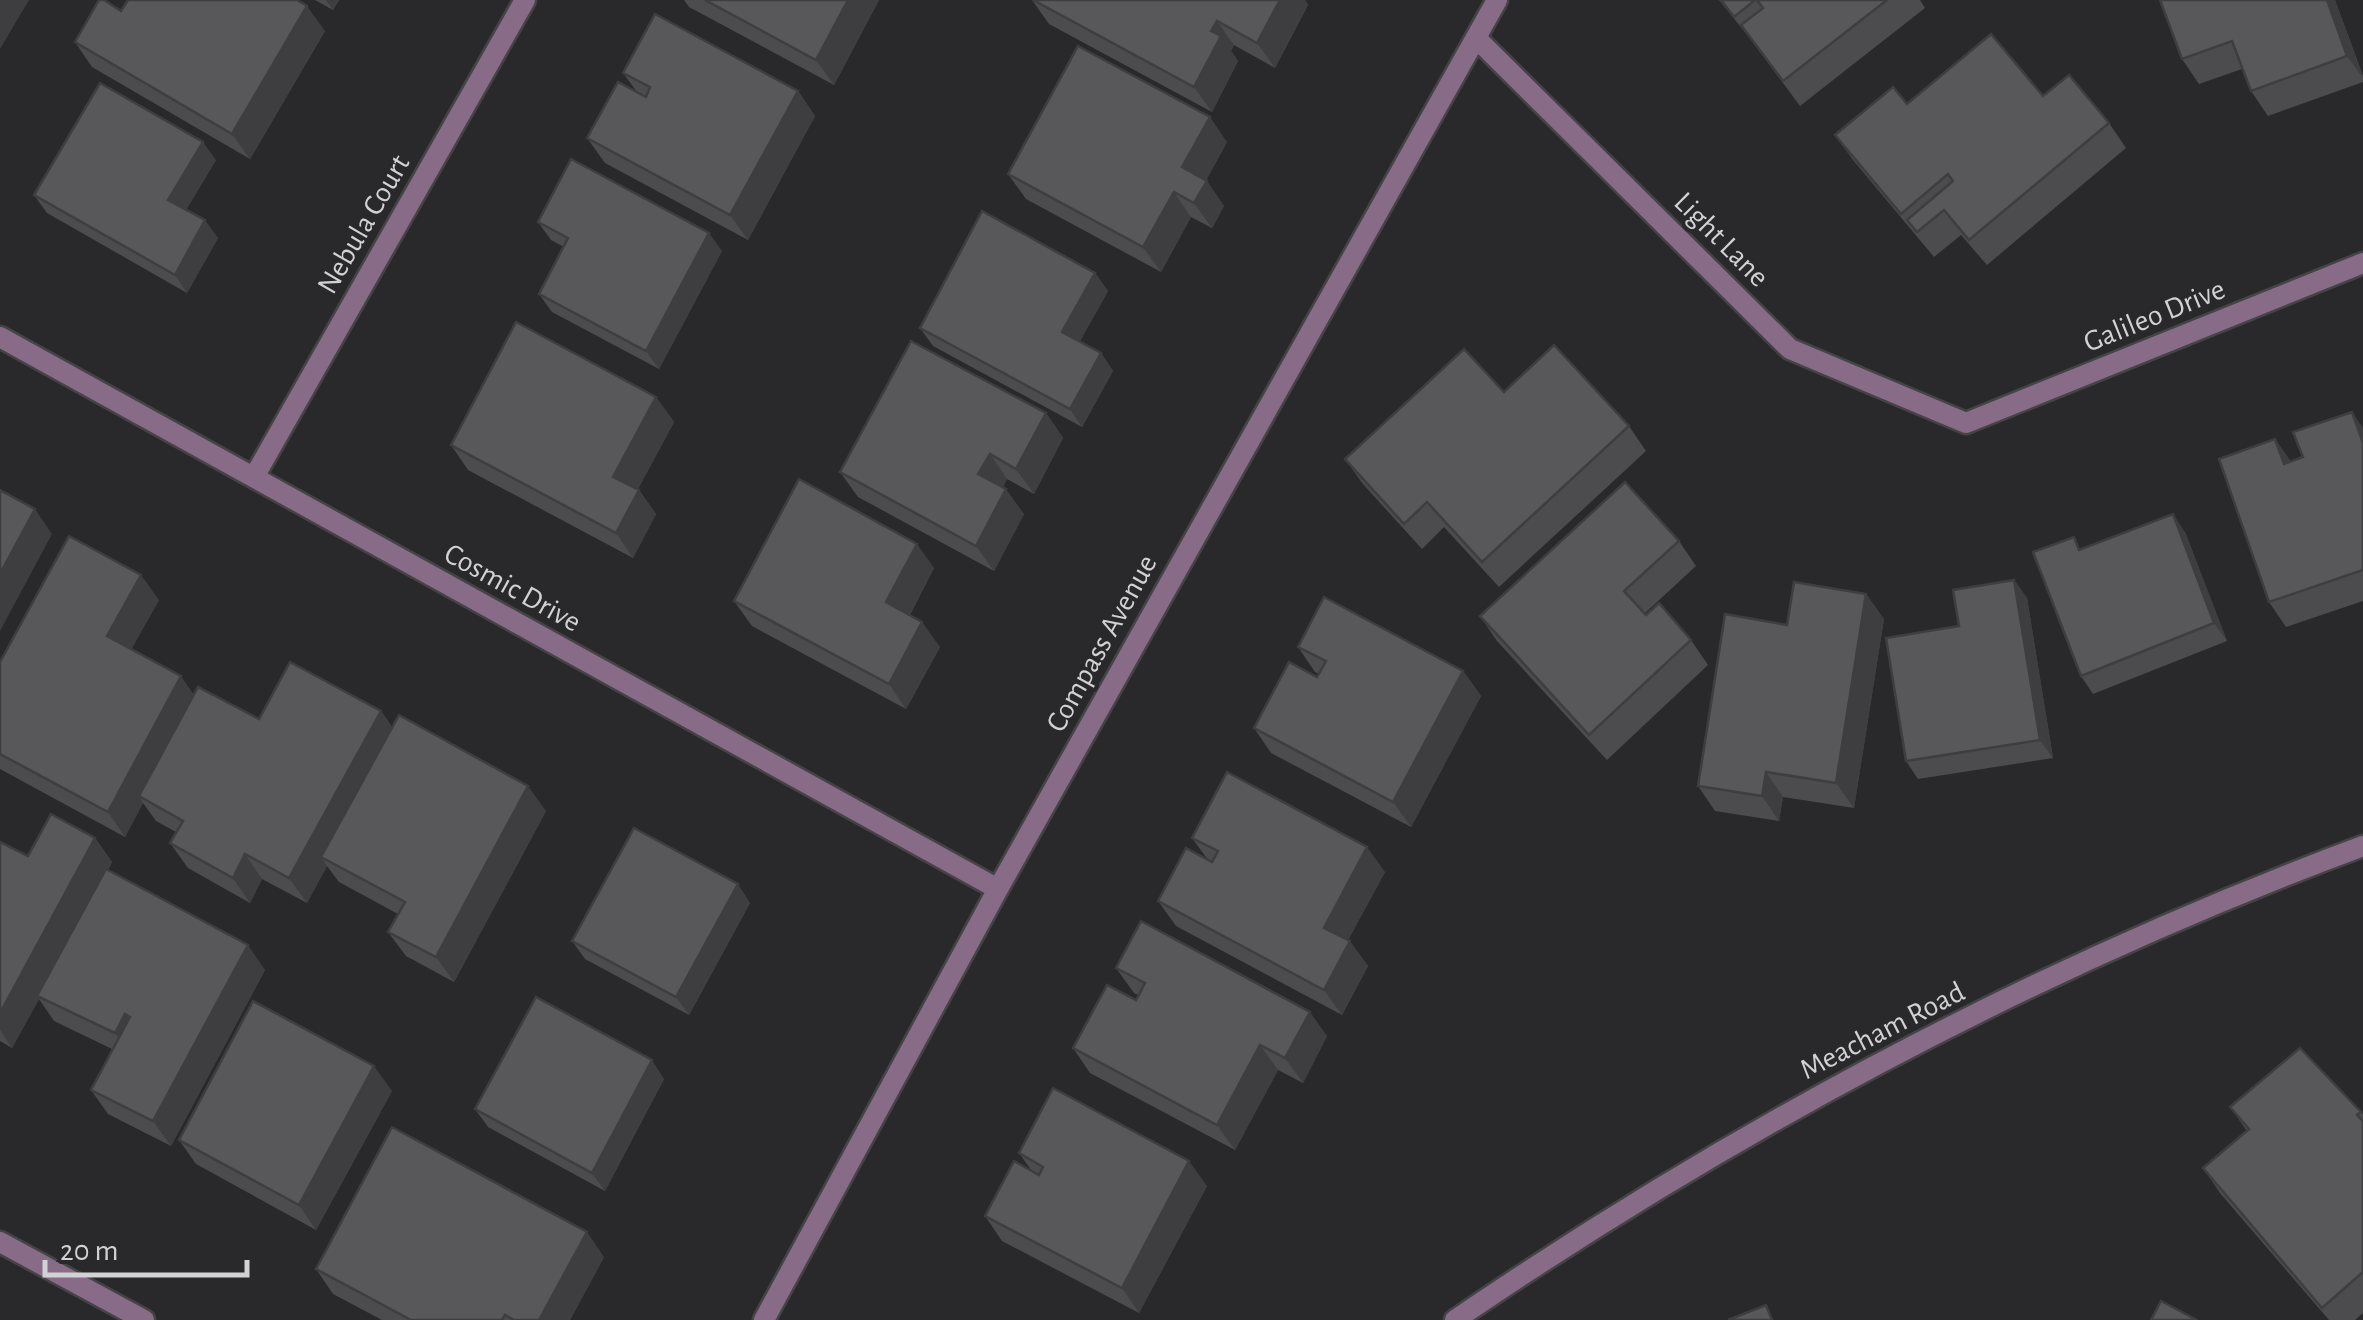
<svg xmlns="http://www.w3.org/2000/svg" width="2363" height="1320" viewBox="0 0 2363 1320" font-family="'Alegreya Sans',sans-serif">
<style>
.lines{fill:none;stroke-linecap:round;stroke-linejoin:round}
.minor-casing{stroke:#444345;stroke-width:25}
.tertiary-casing{stroke:#444345;stroke-width:25}
.minor{stroke:#886b86;stroke-width:20}
.tertiary{stroke:#886b86;stroke-width:20}
.wall{fill:#4c4c4e}
.shaded-wall{fill:#3e3e40}
.building{fill:#58585b;stroke:#3e3e40;stroke-width:2.5}
.labels{text-anchor:middle;stroke-width:8;stroke-linejoin:round;paint-order:stroke}
.street-label{font-size:30px;fill:#d2d1d3;stroke:#29282a}
</style>
<rect width="100%" height="100%" fill="#29282a"/>
<g class="lines">
<g class="minor-casing">
<g id="minor">
<path d="M1476 38 1790 349 1966 423 2363 263"/>
<path d="M0 337 998 889"/>
<path d="M254 477 525 0"/>
<path d="M0 1242 144 1320"/>
<path d="M764 1320 998 889 1497 0"/>
</g>
</g>
<g class="tertiary-casing">
<path id="tertiary" d="M1455 1320C1737 1128 2042 965 2363 846"/>
</g>
<use href="#minor" class="minor"/>
<use href="#tertiary" class="tertiary"/>
</g>
<g class="wall">
<path d="M315 0H339L333 10Z"/>
<path d="M684 0H879L834 85 689 7Z"/>
<path d="M1032 0H1305L1308 5 1275 68 1234 45 1231 51 1238 61 1212 112 1049 24Z"/>
<path d="M1719 0H1920L1925 8 1800 106 1752 41Z"/>
<path d="M2335 0 2363 76V82L2268 116 2251 91 2242 69 2199 84 2182 59Z"/>
<path d="M121 11 325 31 250 159 92 67 75 42Z"/>
<path d="M623 73 798 91 815 116 748 240 605 163 587 138 637 92Z"/>
<path d="M2043 96 2109 123 2126 148 1987 265 1961 235 1934 257 1853 160 1835 135 1907 104Z"/>
<path d="M1227 142 1206 180 1224 206 1212 228 1191 217 1161 272 1026 199 1008 174Z"/>
<path d="M216 160 186 210 218 238 187 293 47 213 34 195Z"/>
<path d="M538 222 722 251 659 369 552 312 539 294 564 247 551 240Z"/>
<path d="M1095 273 1108 291 1080 341 1101 353 1113 371 1082 427 933 346 920 328Z"/>
<path d="M1504 392 1629 426 1646 451 1499 587 1444 527 1422 549 1363 484 1345 459Z"/>
<path d="M656 397 674 422 638 489 656 514 633 558 468 470 451 445Z"/>
<path d="M1046 413 1063 438 1034 494 1007 479 1003 487 1024 514 994 571 858 497 840 472Z"/>
<path d="M2363 428V601L2286 627 2269 602 2291 461Z"/>
<path d="M2185 532 2227 641 2093 694 2081 676 2083 549Z"/>
<path d="M1679 541 1696 566 1644 614 1691 640 1708 665 1607 760 1497 641 1480 616Z"/>
<path d="M934 568 910 615 940 647 906 709 752 626 734 601Z"/>
<path d="M2014 580 2027 598 2053 758 1918 779 1906 761 1959 626Z"/>
<path d="M1866 594 1884 619 1854 808 1783 797 1779 821 1715 811 1698 786 1787 625Z"/>
<path d="M159 600 131 649 194 695 259 719 381 711 392 727 546 811 454 982 406 956 388 932 398 914 339 882 327 866 307 903 262 879 250 903 188 868 170 843 176 832 156 821 143 803 125 837 0 769V662Z"/>
<path d="M1298 647 1463 671 1481 696 1411 827 1271 753 1254 728 1319 674 1315 672Z"/>
<path d="M95 838 112 862 108 870 265 970 171 1146 108 1114 91 1090 112 1049 54 1021 39 999 12 1048 0 1041V842L28 856Z"/>
<path d="M1192 838 1385 872 1348 940 1368 966 1342 1015 1176 926 1158 901 1208 860Z"/>
<path d="M750 903 689 1015 585 959 572 941Z"/>
<path d="M1116 968 1327 1036 1303 1083 1278 1070 1235 1150 1090 1073 1073 1048 1136 1000 1138 995 1134 993Z"/>
<path d="M2300 1048 2363 1114V1313L2355 1320H2329L2220 1193 2203 1168 2247 1131 2230 1107Z"/>
<path d="M664 1079 605 1191 488 1127 475 1109Z"/>
<path d="M392 1091 316 1230 196 1164 179 1140Z"/>
<path d="M1019 1153 1207 1186 1139 1313 1002 1241 985 1216 1031 1170Z"/>
<path d="M604 1257 570 1320H382L333 1294 316 1269Z"/>
</g>
<g class="shaded-wall">
<path d="M0 0H29L0 49Z"/>
<path d="M326 0H339L333 10Z"/>
<path d="M848 0H879L834 85 816 60Z"/>
<path d="M1280 0H1305L1308 5 1275 68 1257 43Z"/>
<path d="M2327 0H2335L2363 78 2347 56Z"/>
<path d="M307 6 325 31 250 159 232 134Z"/>
<path d="M1217 21 1234 45 1231 51 1238 61 1212 112 1194 87 1211 31Z"/>
<path d="M798 91 815 116 748 240 730 215Z"/>
<path d="M1210 117 1227 142 1200 192 1182 167Z"/>
<path d="M203 142 216 160 181 218 168 200Z"/>
<path d="M1207 181 1224 206 1212 228 1194 203Z"/>
<path d="M1174 192 1191 217 1161 272 1143 247Z"/>
<path d="M205 220 218 238 187 293 175 275Z"/>
<path d="M709 233 722 251 659 369 646 351Z"/>
<path d="M1095 273 1108 291 1075 350 1062 332Z"/>
<path d="M1101 353 1113 371 1082 427 1070 409Z"/>
<path d="M656 397 674 422 631 502 613 477Z"/>
<path d="M2352 412 2363 428V443Z"/>
<path d="M1046 413 1063 438 1034 494 1016 469Z"/>
<path d="M2275 439 2293 464H2284Z"/>
<path d="M990 454 1007 479 996 499 978 474Z"/>
<path d="M1006 489 1024 514 994 571 976 546Z"/>
<path d="M639 490 656 514 633 558 616 533Z"/>
<path d="M35 509 52 534 0 631V574Z"/>
<path d="M2173 514 2185 532 2227 641 2214 623Z"/>
<path d="M917 544 934 568 903 627 886 602Z"/>
<path d="M141 575 159 600 125 661 107 636Z"/>
<path d="M2014 580 2027 598 2053 758 2040 740Z"/>
<path d="M1866 594 1884 619 1854 808 1836 783Z"/>
<path d="M922 622 940 647 906 709 889 684Z"/>
<path d="M1463 671 1481 696 1411 827 1393 802Z"/>
<path d="M181 676 198 701 139 796 143 803 125 837 108 812Z"/>
<path d="M381 711 398 736 321 857 327 866 307 903 289 878Z"/>
<path d="M1766 772 1783 797 1779 821 1762 796Z"/>
<path d="M528 786 546 811 454 982 436 957Z"/>
<path d="M95 838 112 862 39 998 37 996 39 999 12 1048 0 1030V1013Z"/>
<path d="M1367 847 1385 872 1341 953 1324 928Z"/>
<path d="M245 854 262 879 250 903 233 878Z"/>
<path d="M738 884 750 903 689 1015 676 997Z"/>
<path d="M1350 941 1368 966 1342 1015 1324 990Z"/>
<path d="M248 945 265 970 171 1146 153 1121Z"/>
<path d="M1310 1012 1327 1036 1303 1083 1285 1058Z"/>
<path d="M125 1014 142 1039 133 1058 115 1033Z"/>
<path d="M1260 1045 1278 1070 1235 1150 1217 1125Z"/>
<path d="M652 1060 664 1079 605 1191 592 1173Z"/>
<path d="M374 1066 392 1091 316 1230 299 1205Z"/>
<path d="M1189 1161 1207 1186 1139 1313 1122 1288Z"/>
<path d="M587 1232 604 1257 570 1320H539Z"/>
</g>
<g class="building">
<path d="M99 0H104L121 11 128 0H297L307 6 232 134 75 42Z"/>
<path d="M705 0H848L816 60Z"/>
<path d="M1033 0H1280L1257 43 1217 21 1211 31 1221 36 1194 87Z"/>
<path d="M1721 0H1755L1734 17Z"/>
<path d="M1757 0H1887L1783 81 1741 25 1763 8Z"/>
<path d="M2160 0H2327L2347 56 2251 91 2232 41 2182 59Z"/>
<path d="M655 14 798 91 730 215 587 138 618 82 646 97 650 87 623 73Z"/>
<path d="M1991 34 2043 96 2069 75 2109 123 1969 240 1944 210 1917 232 1907 220 1953 181 1948 174 1901 214 1835 135 1893 87 1907 104Z"/>
<path d="M1078 46 1210 117 1182 167 1207 181 1194 203 1174 192 1143 247 1008 174Z"/>
<path d="M100 83 203 142 168 200 205 220 175 275 34 195Z"/>
<path d="M571 159 709 233 646 351 539 294 568 238 538 222Z"/>
<path d="M982 211 1095 273 1062 332 1101 353 1070 409 920 328Z"/>
<path d="M516 322 656 397 613 477 639 490 616 533 451 445Z"/>
<path d="M911 341 1046 413 1016 469 990 454 978 474 1006 489 976 546 840 472Z"/>
<path d="M1554 345 1629 426 1482 562 1427 502 1404 524 1345 459 1464 349 1504 392Z"/>
<path d="M2352 412 2363 443V570L2269 602 2219 459 2275 439 2284 464 2303 457 2293 432Z"/>
<path d="M799 479 917 544 886 602 922 622 889 684 734 601Z"/>
<path d="M1625 482 1679 541 1624 591 1646 615 1659 603 1691 640 1589 735 1480 616Z"/>
<path d="M0 490 35 509 0 574Z"/>
<path d="M2173 514 2214 623 2081 676 2033 552 2074 537 2079 550Z"/>
<path d="M69 536 141 575 107 636 181 676 108 812 0 754V662Z"/>
<path d="M2014 580 2040 740 1906 761 1886 638 1959 626 1953 590Z"/>
<path d="M1794 582 1866 594 1836 783 1766 772 1762 796 1698 786 1725 614 1787 625Z"/>
<path d="M1324 597 1463 671 1393 802 1254 728 1289 662 1317 677 1326 661 1298 647Z"/>
<path d="M290 662 381 711 289 878 245 854 233 878 170 843 183 821 139 796 198 687 259 719Z"/>
<path d="M399 715 528 786 436 957 388 932 405 902 321 857Z"/>
<path d="M1227 772 1367 847 1324 928 1350 941 1324 990 1158 901 1186 848 1212 862 1218 851 1192 838Z"/>
<path d="M51 814 95 838 0 1013V842L28 856Z"/>
<path d="M634 828 738 884 676 997 572 941Z"/>
<path d="M106 869 248 945 153 1121 91 1090 130 1017 125 1014 115 1033 37 996Z"/>
<path d="M1141 921 1310 1012 1285 1058 1260 1045 1217 1125 1073 1048 1107 985 1136 1000 1145 983 1116 968Z"/>
<path d="M536 997 652 1060 592 1173 475 1109Z"/>
<path d="M253 1001 374 1066 299 1205 179 1140Z"/>
<path d="M2300 1048 2361 1112 2357 1115 2363 1121V1272L2322 1308 2203 1168 2249 1129 2230 1107Z"/>
<path d="M1053 1088 1189 1161 1122 1288 985 1216 1014 1161 1039 1175 1043 1167 1019 1153Z"/>
<path d="M392 1127 587 1232 539 1320H514L505 1315 502 1320H411L316 1269Z"/>
<path d="M2161 1301 2197 1320H2151Z"/>
<path d="M1766 1305 1772 1320H1728Z"/>
</g>
<g class="labels">
<g class="street-label">
<text transform="translate(363 224) rotate(-60)" y="10">Nebula Court</text>
<text transform="translate(1722 239) rotate(45)" y="10">Light Lane</text>
<text transform="translate(2154 315) rotate(-22)" y="10">Galileo Drive</text>
<text transform="translate(513 587) rotate(29)" y="10">Cosmic Drive</text>
<text transform="translate(1101 643) rotate(-61)" y="10">Compass Avenue</text>
<text transform="translate(1882 1030) rotate(-27)" y="10">Meacham Road</text>
</g>
</g>
<path d="M45 1260v15h202v-15" fill="none" stroke="#d2d1d3" stroke-width="5"/>
<text x="60" y="1260" font-size="30" fill="#d2d1d3" stroke="#29282a" stroke-width="8" paint-order="stroke">20 m</text>
</svg>
